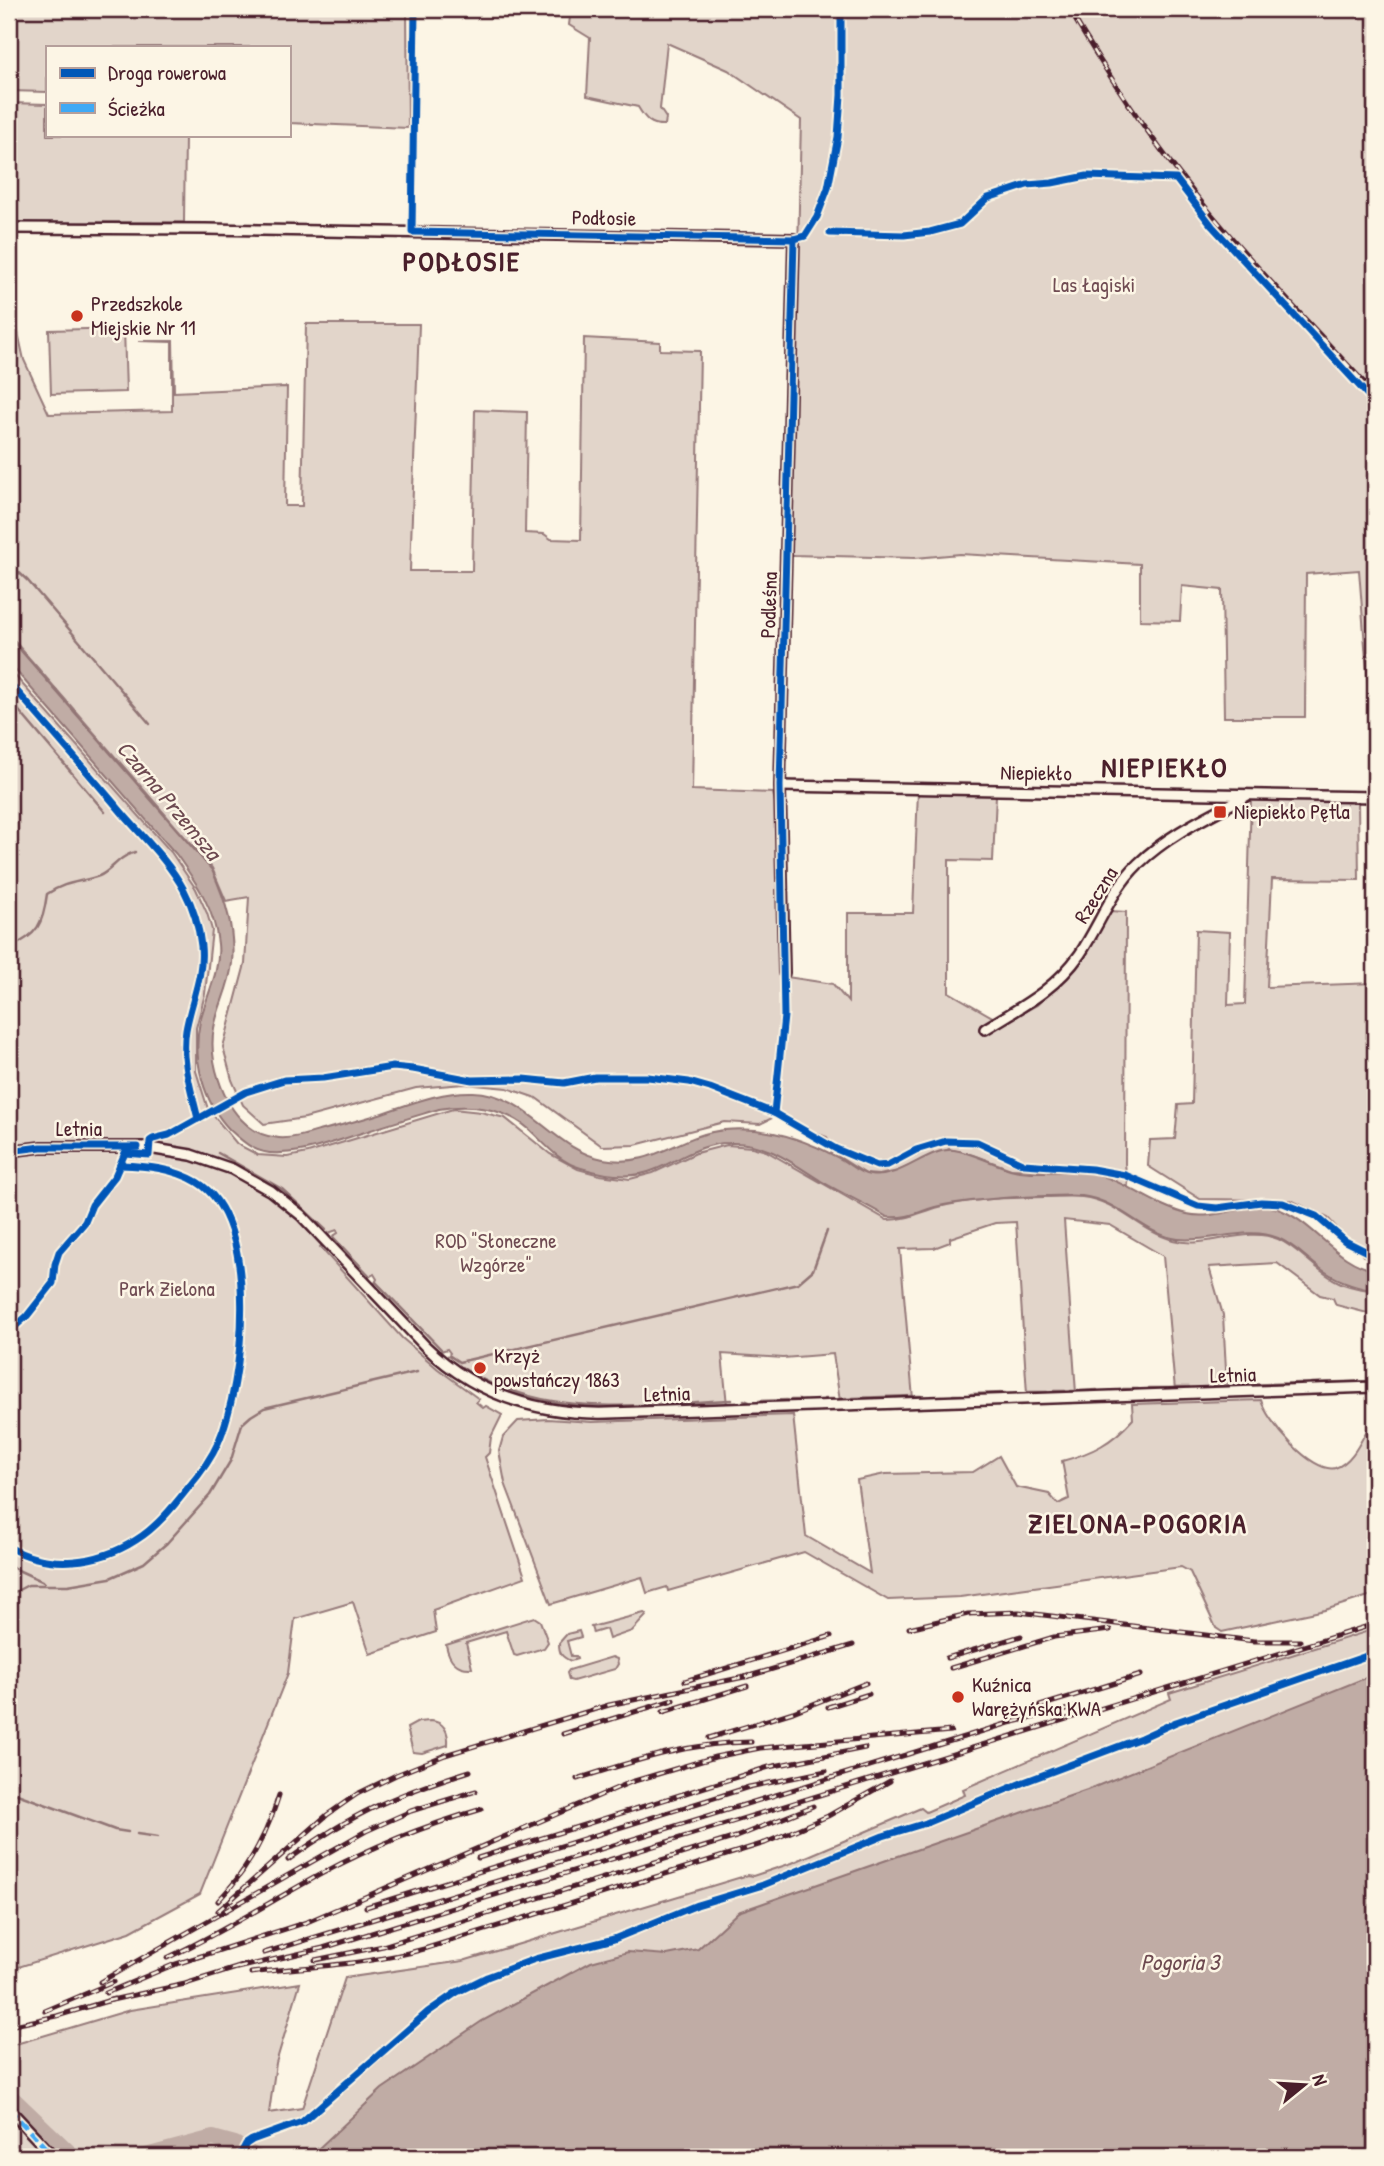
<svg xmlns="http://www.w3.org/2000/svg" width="1384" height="2166" viewBox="0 0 1384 2166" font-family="'Patrick Hand',sans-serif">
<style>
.green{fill:#e2d5ca;stroke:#967a7a;stroke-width:2}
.water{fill:#c0aca5;stroke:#917474;stroke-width:2}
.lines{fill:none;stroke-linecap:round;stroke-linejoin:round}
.stream{stroke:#917474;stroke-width:2.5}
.river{stroke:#c0aca5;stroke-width:16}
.minor-casing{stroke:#4a1f2b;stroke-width:14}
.minor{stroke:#fcf5e5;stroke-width:9}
.rail-casing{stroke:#4a1f2b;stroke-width:5}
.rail{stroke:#fcf5e5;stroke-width:2.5;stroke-dasharray:8;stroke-linecap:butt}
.quiet{stroke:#3fa9f5;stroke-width:5;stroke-dasharray:10 5;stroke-linecap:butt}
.cycleway-casing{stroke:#fcf5e5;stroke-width:11}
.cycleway{stroke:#0057b8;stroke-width:7}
.poi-dot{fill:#c8321e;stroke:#fcf5e5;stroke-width:2.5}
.labels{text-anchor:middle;stroke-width:5;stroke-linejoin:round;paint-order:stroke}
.street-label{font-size:21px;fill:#4a1f2b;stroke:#fcf5e5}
.park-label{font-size:21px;fill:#704c53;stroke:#fcf5e5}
.poi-label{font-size:21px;fill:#4a1f2b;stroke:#fcf5e5;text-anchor:start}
.water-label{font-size:23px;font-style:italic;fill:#6d4950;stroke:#fcf5e5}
.district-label{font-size:28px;font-weight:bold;letter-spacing:2px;fill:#4a1f2b;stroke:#fcf5e5}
</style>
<rect width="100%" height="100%" fill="#fcf5e5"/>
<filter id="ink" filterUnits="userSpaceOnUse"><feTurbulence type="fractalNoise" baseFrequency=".0143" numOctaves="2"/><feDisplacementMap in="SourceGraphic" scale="14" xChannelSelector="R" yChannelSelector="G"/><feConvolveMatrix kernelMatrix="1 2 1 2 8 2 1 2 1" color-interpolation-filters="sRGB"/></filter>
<g filter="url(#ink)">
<g class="green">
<path d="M9 9H407L408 128 289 123V47H47V92L9 91Z"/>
<path d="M571 9H1375V683L1368 684 1359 570 1306 574 1305 717H1224L1222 590 1182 586 1180 621 1140 620V564L960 554 915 558 791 555 801 120 728 70 667 43 660 109 666 118 665 125C651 126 645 119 638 107L587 96 590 38 569 25Z"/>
<path d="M9 103 47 104V135H185L184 222 9 223Z"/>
<path d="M9 291 24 360 49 414 172 411V342L139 341H173L174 392 287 387 285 506H302L306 324H419L410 571H472L475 410 527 412 525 533 544 534 551 539 581 540 584 338 660 342V350L700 351 692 790 773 793 778 816 780 976 833 984 848 1002V913H913L918 791 996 795 993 861 949 860V992L1003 1023 1037 1005 1067 975 1110 911 1126 912 1125 1164 1128 1187 1091 1173 1011 1169 973 1155 949 1149 898 1171 879 1175 866 1174 839 1157 827 1137 774 1117 760 1124 724 1122 635 1145 602 1146 536 1098 507 1088 464 1084 416 1088 305 1118 264 1124 243 1105 232 1080 223 1047 245 964 249 897 226 901 212 868 9 635Z"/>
<path d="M124 328 126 392 51 394 49 330Z"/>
<path d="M9 669 171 852 196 889 207 913 212 930 205 994 196 1028V1071L208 1109 237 1144 258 1155 287 1157 308 1153 453 1109 481 1112 505 1118 550 1154 578 1169 600 1175 630 1179 653 1173 696 1153 727 1145 752 1147 766 1151 887 1220C906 1220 921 1212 939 1207 973 1198 1009 1198 1045 1197 1057 1197 1070 1196 1082 1197 1118 1201 1139 1231 1173 1240 1206 1250 1245 1225 1278 1239 1301 1249 1316 1272 1339 1282 1350 1288 1364 1289 1375 1291V1315L1336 1305 1333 1298 1320 1295 1277 1263 1209 1267 1223 1315 1227 1388 1175 1390 1163 1256 1110 1225 1064 1220 1076 1393 1027 1394 1016 1222 995 1223 950 1238V1242L934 1248 900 1249 913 1399 840 1401 833 1354 783 1358 722 1354 727 1405C651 1407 569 1420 498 1390L499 1387 476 1376 481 1368 479 1366 474 1375 462 1367 460 1369 446 1358 450 1353 447 1349 438 1352 374 1285 377 1279 374 1274 367 1278 330 1238 338 1233 337 1230 328 1233 330 1236 320 1247 402 1338 438 1369 479 1399 476 1402 483 1408 486 1406 502 1415 491 1437 489 1453 485 1457 525 1577 433 1610 436 1632 370 1654 353 1602 295 1619 288 1673 200 1894 130 1932 9 1970Z"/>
<path d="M1251 797 1358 802 1359 880 1272 879 1267 987 1375 983V1258L1363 1256 1328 1218 1291 1200 1200 1199 1148 1166 1150 1140 1175 1139 1178 1105 1192 1104 1196 930 1230 932 1228 1005 1245 1004Z"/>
<path d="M1261 1400C1266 1420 1312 1474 1335 1468 1351 1463 1360 1443 1367 1430L1375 1434V1594L1325 1610 1222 1632 1216 1628 1190 1572 1181 1567 960 1597 888 1600 804 1552 668 1591 667 1587 647 1593 642 1577 551 1604 505 1483 499 1451 503 1437 518 1421 548 1419 592 1422 793 1415 806 1536 870 1573 857 1480 885 1474 973 1472 999 1456 1016 1487 1049 1494 1058 1504 1069 1499 1062 1461C1092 1453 1112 1443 1133 1419L1132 1404Z"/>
<path d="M644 1613 647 1614 646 1616 632 1631 609 1639 606 1629 593 1633 591 1627Z"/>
<path d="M534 1617 540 1621 548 1642 544 1648 517 1656 514 1655 506 1631 466 1643 472 1668C456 1669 449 1660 446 1645Z"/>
<path d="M1375 1629V2157H59L9 2104V2046L130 2010 300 1983 276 2063 269 2113 302 2108 345 1978 463 1961 748 1875 753 1876 792 1863 921 1808 926 1812 965 1795 963 1789 1171 1699 1169 1693Z"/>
<path d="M579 1631 581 1637 567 1641 571 1656H576L577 1659 571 1661C561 1657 559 1653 559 1643L567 1634Z"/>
<path d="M612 1657 617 1659 618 1664 615 1669 573 1681 569 1680 567 1673 569 1670Z"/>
<path d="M430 1721C444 1721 449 1732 448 1745L422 1753 413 1752 407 1728 418 1722Z"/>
<path d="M9 2114 48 2157H9Z"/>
</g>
<g class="water">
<path d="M9 637 212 870C226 901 235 930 232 963 230 986 218 1006 214 1028 208 1058 222 1103 245 1123 254 1132 266 1137 279 1138 293 1139 308 1134 322 1130 339 1126 356 1121 373 1116 405 1106 438 1091 473 1092 527 1093 553 1150 603 1159 654 1169 677 1135 724 1130 764 1126 802 1138 837 1157 848 1162 857 1173 870 1175 901 1180 927 1147 954 1150 974 1153 991 1164 1010 1169 1036 1176 1065 1168 1092 1173 1126 1181 1154 1206 1187 1214 1217 1221 1250 1201 1275 1208 1314 1220 1334 1263 1375 1270V1290C1353 1286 1335 1280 1317 1266 1304 1256 1294 1245 1278 1238 1248 1225 1210 1243 1178 1239 1144 1235 1121 1201 1082 1196 1070 1195 1057 1196 1045 1196 1011 1197 977 1199 944 1205 921 1209 913 1219 887 1217 866 1204 843 1194 821 1181 792 1163 765 1141 729 1143 701 1143 679 1160 654 1170 631 1180 604 1175 581 1168 559 1162 546 1145 530 1130 505 1108 471 1103 439 1109 416 1116 392 1123 368 1131 339 1140 311 1152 281 1153 258 1155 246 1145 230 1130 203 1102 192 1059 200 1021 206 997 221 970 218 944 215 909 196 882 176 854L9 663Z"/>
<path d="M1375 1674V2157H316L320 2147 382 2089 482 2021 591 1962 628 1952 667 1955 698 1949 738 1912 1087 1790Z"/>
</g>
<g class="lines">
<g class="stream">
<path d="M9 563 28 581 150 724"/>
<path d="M9 699 105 812"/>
<path d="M9 948C38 935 43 924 47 894 67 881 78 883 99 876 112 871 117 857 135 852"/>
<path d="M218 1153 282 1189 326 1230"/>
<path d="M334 1238 370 1276"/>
<path d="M376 1282 441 1349"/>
<path d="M450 1356 459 1362 798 1283 813 1270 827 1231"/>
<path d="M1311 1383 1375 1381"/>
<path d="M1243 1385 1300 1383"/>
<path d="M501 1386C567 1417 660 1403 732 1400"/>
<path d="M1212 1386 1234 1385"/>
<path d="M1176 1387H1189"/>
<path d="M1149 1388H1174"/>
<path d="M1123 1389H1138"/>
<path d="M1054 1391H1065"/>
<path d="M1071 1391H1075"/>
<path d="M1078 1391 1097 1390"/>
<path d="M1027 1392H1047"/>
<path d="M971 1394 1005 1393"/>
<path d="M953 1395H962"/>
<path d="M916 1396H921"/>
<path d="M853 1398 913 1396"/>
<path d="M824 1399H835"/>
<path d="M840 1399 846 1398"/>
<path d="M744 1400 749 1402"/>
<path d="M791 1400H799"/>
<path d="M759 1401 787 1400"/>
<path d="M9 1566 44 1582"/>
<path d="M9 1595 28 1585H68L110 1578 144 1563 167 1543 210 1495 231 1460 242 1424 251 1416 264 1408 417 1372"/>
<path d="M9 1791 115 1830 128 1832"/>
<path d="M137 1834 158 1837"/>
</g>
<g class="river">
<path d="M9 2095 74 2157"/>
<path d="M142 2157 213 2138 235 2144 256 2157"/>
</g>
<g class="minor-casing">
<g id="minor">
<path d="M9 228 206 229 794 239 780 786 784 973"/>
<path d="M780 786 1375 797"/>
<path d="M985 1029C1021 1007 1055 990 1080 954 1100 924 1112 889 1138 864 1169 834 1209 816 1246 796"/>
<path d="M9 1151 41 1147H143L191 1155 232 1169 271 1191 301 1215 425 1346C476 1395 539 1415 609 1413L1375 1387"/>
<path d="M9 2109 54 2157"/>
</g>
</g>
<use href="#minor" class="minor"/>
<g class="rail-casing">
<g id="rail">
<path d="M1069 9C1106 73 1148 135 1194 193 1251 263 1314 328 1375 394"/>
<path d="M909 1628 968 1614 1019 1612 1254 1641H1300"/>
<path d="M947 1658 1021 1636"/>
<path d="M951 1668 1054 1637 1110 1630"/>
<path d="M746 1677 853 1645"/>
<path d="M685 1681 831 1636"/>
<path d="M1040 1706 1141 1675"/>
<path d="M828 1707 869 1694"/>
<path d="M663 1712 747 1686"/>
<path d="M563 1734 673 1700"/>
<path d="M709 1738 793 1712 866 1683"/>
<path d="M577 1779C634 1761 691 1742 751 1742"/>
<path d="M478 1858 769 1767 865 1748"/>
<path d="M288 1860C351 1814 396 1794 470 1771"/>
<path d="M218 1901C247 1871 267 1835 279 1795"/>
<path d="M366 1907 749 1787 826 1771"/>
<path d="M218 1911 327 1815 357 1794 396 1775 445 1755 609 1705 754 1675"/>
<path d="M264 1953 1009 1723 1075 1708"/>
<path d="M167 1958C221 1933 271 1901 323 1873 373 1846 427 1825 482 1809"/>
<path d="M315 1960 383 1946 736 1837 813 1806"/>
<path d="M238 1968 323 1948 1375 1624"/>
<path d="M251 1973C310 1966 367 1965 424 1949L765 1843 828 1816 890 1781"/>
<path d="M100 1982 366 1831 411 1811 476 1791"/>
<path d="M106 1993 173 1965 307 1922 631 1782 715 1757 760 1748 951 1731"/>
<path d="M107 2001 185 1984 246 1965"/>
<path d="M45 2011 113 1982"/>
<path d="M9 2026 57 2016 114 1999"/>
</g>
</g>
<use href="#rail" class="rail"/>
<path class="quiet" d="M9 2109 54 2157"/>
<g class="cycleway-casing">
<g id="cycleway">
<path d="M415 9 412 232 794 239 805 236 817 217 828 188 838 137 841 95V9"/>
<path d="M830 233 904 235 930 232 960 224 988 198 1027 185 1052 183 1087 176 1176 179 1212 226 1375 403"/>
<path d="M9 682C47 726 86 770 124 815 144 838 169 862 184 890 193 907 199 927 201 946 204 976 191 1001 186 1030 181 1060 191 1089 198 1119"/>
<path d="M774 1113 784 1016 780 786 794 239"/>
<path d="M9 1151 41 1147H138"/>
<path d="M9 1332 27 1316 53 1283 55 1264 59 1252 85 1222 92 1205 115 1176 125 1153 149 1155 150 1141 153 1139 169 1135 246 1092 284 1080 323 1078 393 1067 413 1069 472 1080 524 1079 564 1083 595 1077H648L689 1082 710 1088 774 1113 836 1149 877 1166 888 1165 916 1150 946 1141 977 1142 1024 1164 1092 1169 1125 1175 1198 1206 1217 1208 1261 1202 1283 1203 1316 1216 1345 1241 1375 1256"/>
<path d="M9 1547C48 1570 99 1564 136 1540 157 1527 173 1507 188 1488 199 1475 211 1459 218 1443 244 1384 262 1221 197 1182 173 1168 146 1166 120 1165"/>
<path d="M239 2157 246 2144 252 2140 302 2122 428 2012 457 1992 487 1977 535 1959 614 1939 697 1905 763 1885 883 1836 926 1823 1024 1782 1141 1738 1176 1722 1375 1653"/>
</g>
</g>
<use href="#cycleway" class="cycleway"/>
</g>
</g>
<g class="poi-dot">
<circle cx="77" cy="316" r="7"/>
<rect x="1213" y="805" width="14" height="14" rx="3.5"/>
<circle cx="480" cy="1368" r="7"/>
<circle cx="958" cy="1697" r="7"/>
</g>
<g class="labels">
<g class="street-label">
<text transform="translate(604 218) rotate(1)" y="7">Podłosie</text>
<text transform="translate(769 605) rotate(-88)" y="7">Podleśna</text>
<text transform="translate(1036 773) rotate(1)" y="7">Niepiekło</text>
<text transform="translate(1096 895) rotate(-58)" y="7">Rzeczna</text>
<text x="79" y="1136">Letnia</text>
<text transform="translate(1233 1375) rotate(-2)" y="7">Letnia</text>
<text transform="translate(667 1394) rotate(-2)" y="7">Letnia</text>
</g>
<g class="park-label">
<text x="1094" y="292">Las Łagiski</text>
<text x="496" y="1248">ROD "Słoneczne<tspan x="496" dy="24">Wzgórze"</tspan></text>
<text x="167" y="1296">Park Zielona</text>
</g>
<g class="poi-label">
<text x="91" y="311">Przedszkole<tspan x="91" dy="24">Miejskie Nr 11</tspan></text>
<text x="1234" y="819">Niepiekło Pętla</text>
<text x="494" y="1363">Krzyż<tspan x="494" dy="24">powstańczy 1863</tspan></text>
<text x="972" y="1692">Kuźnica<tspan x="972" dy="24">Warężyńska KWA</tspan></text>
</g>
<g class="water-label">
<text transform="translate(169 800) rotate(50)" y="8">Czarna Przemsza</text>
<text x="1180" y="1970">Pogoria 3</text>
</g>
<g class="district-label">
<text x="462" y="271">PODŁOSIE</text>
<text x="1165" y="777">NIEPIEKŁO</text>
<text x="1138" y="1533">ZIELONA-POGORIA</text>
</g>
</g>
<rect width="1384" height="2166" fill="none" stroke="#fcf5e5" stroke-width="35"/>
<rect x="18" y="18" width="1349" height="2131" fill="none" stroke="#4a1f2b" stroke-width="2.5" filter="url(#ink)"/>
<rect x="46" y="46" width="245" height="91" fill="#fcf5e5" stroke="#b59f9b" stroke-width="2"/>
<rect x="60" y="68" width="35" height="10" fill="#0057b8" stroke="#b59f9b" stroke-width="2"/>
<text x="108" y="80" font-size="21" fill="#4a1f2b">Droga rowerowa</text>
<rect x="60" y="103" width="35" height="10" fill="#3fa9f5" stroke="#b59f9b" stroke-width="2"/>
<text x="108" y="116" font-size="21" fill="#4a1f2b">Ścieżka</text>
<g transform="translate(1304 2085) rotate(72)" stroke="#fcf5e5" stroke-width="5" paint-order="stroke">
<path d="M0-5L12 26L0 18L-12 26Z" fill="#4a1f2b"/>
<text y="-10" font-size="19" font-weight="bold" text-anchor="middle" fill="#4a1f2b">N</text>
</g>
</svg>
